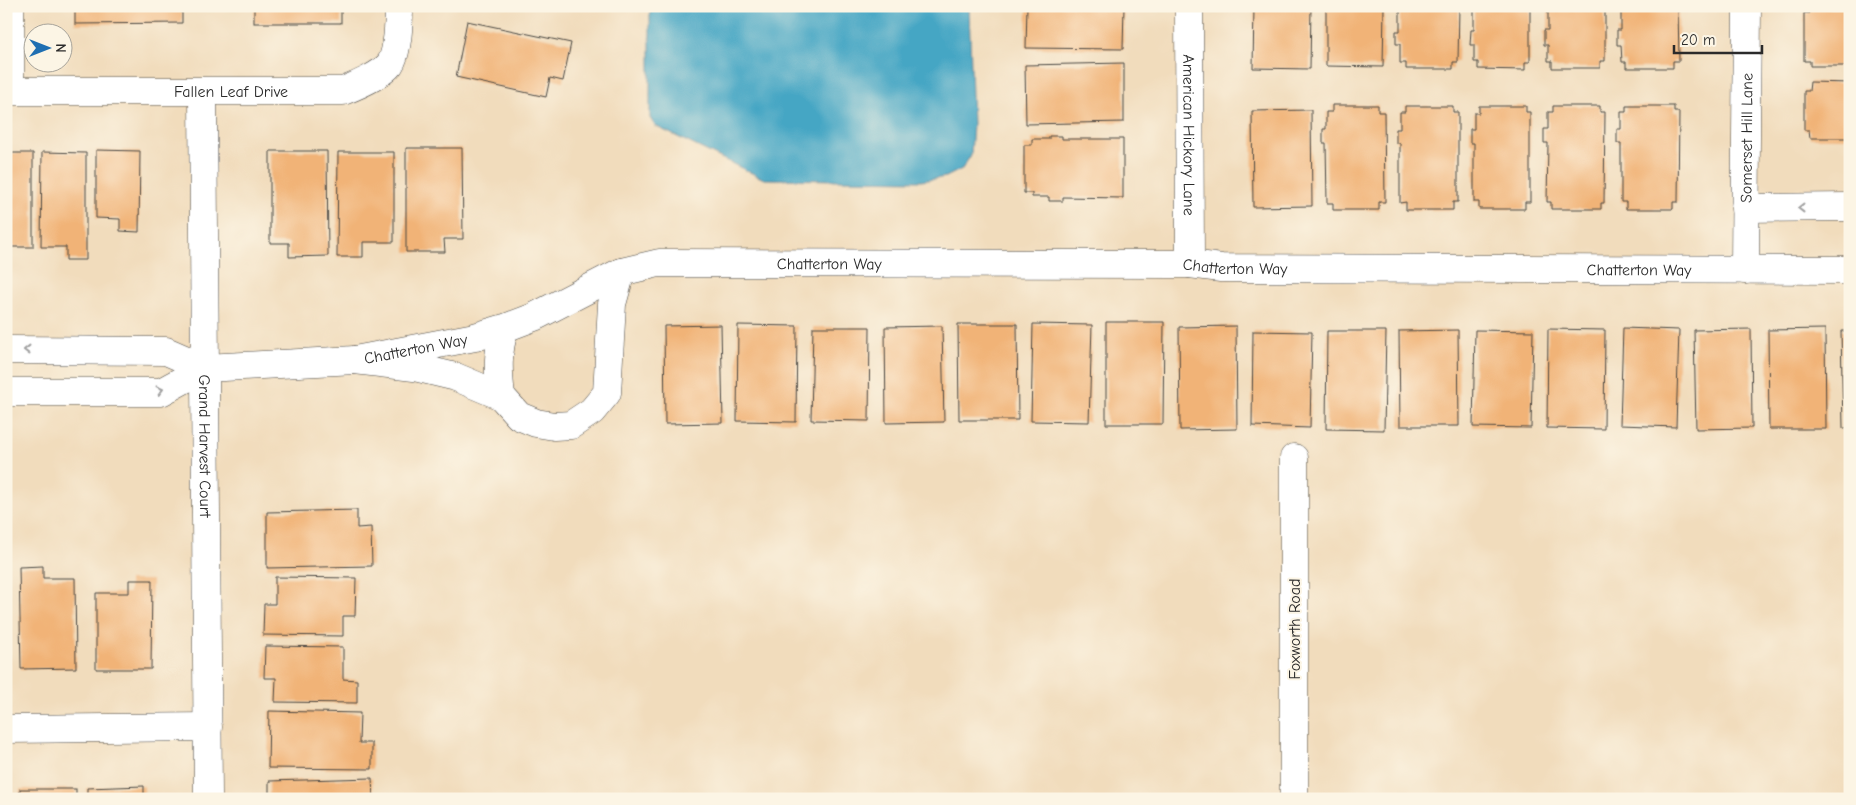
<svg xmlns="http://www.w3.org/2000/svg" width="1856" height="805" viewBox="0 0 1856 805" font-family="'Comic Neue',sans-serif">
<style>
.water{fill:#45a6c4;stroke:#386878}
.building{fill:#f1b377}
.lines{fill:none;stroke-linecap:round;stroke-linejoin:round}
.minor-casing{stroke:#494641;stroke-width:29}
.minor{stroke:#fff;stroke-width:28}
.oneway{stroke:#a0a0a0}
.labels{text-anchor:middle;stroke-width:4;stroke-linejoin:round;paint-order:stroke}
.street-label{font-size:16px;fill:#2b2b2b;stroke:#fcf5e5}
</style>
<rect width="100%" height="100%" fill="#fcf5e5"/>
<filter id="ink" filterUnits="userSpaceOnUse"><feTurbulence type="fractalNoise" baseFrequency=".02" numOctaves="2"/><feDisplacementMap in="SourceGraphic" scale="10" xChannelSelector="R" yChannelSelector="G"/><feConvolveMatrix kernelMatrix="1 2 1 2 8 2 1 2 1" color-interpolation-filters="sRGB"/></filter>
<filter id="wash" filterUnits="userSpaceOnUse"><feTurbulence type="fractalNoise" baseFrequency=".0096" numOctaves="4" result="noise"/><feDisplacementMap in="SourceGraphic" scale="20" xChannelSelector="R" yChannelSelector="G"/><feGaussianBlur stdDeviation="1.12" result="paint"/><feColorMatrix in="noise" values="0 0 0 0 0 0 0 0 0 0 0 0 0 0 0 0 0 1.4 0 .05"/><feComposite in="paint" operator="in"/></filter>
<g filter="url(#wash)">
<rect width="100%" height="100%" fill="#f1dcbc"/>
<path class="water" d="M650 6H969L973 124 971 155 962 169 946 177 921 181 764 179 655 126 650 118Z"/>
<g id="blocks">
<g class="building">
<path d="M75 6H182V23L75 24Z"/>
<rect x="254" y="6" width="87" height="17"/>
<path d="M1027 6H1124L1123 49 1026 48Z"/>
<path d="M1254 6H1311L1310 69 1253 68Z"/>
<path d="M1326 6H1384L1383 67 1326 66Z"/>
<path d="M1400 6H1459L1458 62H1453V69H1406V63H1400V44H1396V31H1400Z"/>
<path d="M1474 6H1530V62H1525V70L1478 69V62H1474V45H1470L1471 30H1474Z"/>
<path d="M1548 6H1605V61H1600V68H1552V61H1548V45H1544V30H1548Z"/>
<path d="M1621 6H1678L1679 61H1673V68H1626V62H1622L1621 45H1617V30H1621Z"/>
<path d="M1809 8H1850V66H1810V61H1804V13H1809Z"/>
<path d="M467 21 571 43 563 81 550 78 546 97 456 77Z"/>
<path d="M1124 63V122L1026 124 1025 65Z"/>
<path d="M1810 82 1850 83V138H1810L1809 130H1804V91H1809Z"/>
<path d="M1332 105H1378V112H1384L1385 202H1379V210H1333V203H1327L1326 143H1323V129H1326V112H1332Z"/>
<path d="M1405 106H1453V112H1458V202H1453V210H1406V202L1400 203V143H1396V129H1400V112H1405Z"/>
<path d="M1479 106H1526V112H1530V202H1525V209H1479V202H1474V143H1470V129H1474V113H1479Z"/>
<path d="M1553 106H1600V112H1605L1604 203H1601V209H1551V202H1547L1548 143H1544V129H1548V112H1553Z"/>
<path d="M1626 106H1674V112H1679L1678 202H1673V209H1626V202H1621V143H1617V129H1621V112H1626Z"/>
<path d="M1311 110 1312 206 1253 207 1252 111Z"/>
<path d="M1049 136H1062V139H1123V198L1063 197V201H1049V197H1032V193H1024V145H1032V139H1049Z"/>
<path d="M406 148H462L463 239H444L445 252H406Z"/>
<path d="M96 150 140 151 139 232 120 231V219L96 218Z"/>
<path d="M270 151H327L328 256 289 257V243H270Z"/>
<path d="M42 152 86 153V260H66V247H41Z"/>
<path d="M338 152H394V242H363V257H337Z"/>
<path d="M6 153H33V247H9V260H6Z"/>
<path d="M1106 322H1164L1163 424H1106Z"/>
<path d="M958 324H1017L1018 420H959Z"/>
<path d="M1033 324 1092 325 1089 422 1031 421Z"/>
<path d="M721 325 723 423 665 424 664 326Z"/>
<path d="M738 325 797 326 796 422 737 421Z"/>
<path d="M942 326 944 422 886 423 885 327Z"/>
<path d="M1236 326 1237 429 1180 430 1179 327Z"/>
<path d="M813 327H870L869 421 811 420Z"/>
<path d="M1623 328 1679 330 1676 427 1620 425Z"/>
<path d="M1548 329 1605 330 1604 429 1547 428Z"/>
<path d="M1751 329 1752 428 1696 429 1694 330Z"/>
<path d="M1825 329 1826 429H1769L1768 330Z"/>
<path d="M1458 330 1459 426H1400L1399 331Z"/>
<path d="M1475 330 1533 331 1531 428 1473 427Z"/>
<path d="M1253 331 1312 332 1310 428 1252 426Z"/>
<path d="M1327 331H1386L1384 430 1326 429Z"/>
<path d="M1841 331H1850V428H1843Z"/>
<path d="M357 510V528L371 527 372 566 267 568V512Z"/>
<path d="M43 566V578H75L76 668 21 669 19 567Z"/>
<path d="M275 577 356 578 355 616H343V636L263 635 264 604H275Z"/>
<path d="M129 580H152L151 669H96V593H129Z"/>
<path d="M6 593H8L9 673H6Z"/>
<path d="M265 646 343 647V679L357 680V703L275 702 276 678H264Z"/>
<path d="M269 711 360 713 359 743H372V769L268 768Z"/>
<path d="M372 778 373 799H269V781Z"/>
<path d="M144 786V799H87V788Z"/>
<rect x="20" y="789" width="56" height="10"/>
</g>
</g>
</g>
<g filter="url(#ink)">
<use href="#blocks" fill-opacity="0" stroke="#494641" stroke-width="1"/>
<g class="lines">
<g class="minor-casing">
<g id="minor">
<path id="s1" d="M1189 6 1190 264"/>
<path id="s2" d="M6 91H343C356 86 381 75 390 64 398 52 399 20 399 6"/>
<path d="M10 91V6"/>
<path id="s3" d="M203 92 208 799"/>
<path d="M1745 208 1850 207"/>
<path id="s4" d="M1745 270 1747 6"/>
<path id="s5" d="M505 328C497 351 498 371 501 396L456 377 414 367 355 360 475 337 505 328 534 317 621 272 659 263 1190 264 1221 268 1850 270"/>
<path d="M6 350 166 351 205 368 355 360"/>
<path d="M6 392H161L205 368"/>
<path d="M501 396 519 416 536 423 554 426 571 425 592 411 607 393 612 304 621 272"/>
<path d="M6 729 208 727"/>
<path d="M1294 799V458"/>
</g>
</g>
<use href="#minor" class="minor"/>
</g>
<defs><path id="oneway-chevron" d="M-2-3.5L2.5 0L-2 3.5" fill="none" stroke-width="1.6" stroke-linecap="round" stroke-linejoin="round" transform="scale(1.25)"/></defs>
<g class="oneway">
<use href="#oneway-chevron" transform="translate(1801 208) rotate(180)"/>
<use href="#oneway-chevron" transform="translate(27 350) rotate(180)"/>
<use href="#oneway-chevron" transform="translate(160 390) rotate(-14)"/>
</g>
</g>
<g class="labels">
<g class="street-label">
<text dy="6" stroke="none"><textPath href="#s2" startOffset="225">Fallen Leaf Drive</textPath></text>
<text dy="6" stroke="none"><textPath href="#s1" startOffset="129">American Hickory Lane</textPath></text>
<text dy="6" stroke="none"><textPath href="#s4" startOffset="132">Somerset Hill Lane</textPath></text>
<text dy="6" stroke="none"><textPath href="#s5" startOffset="712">Chatterton Way</textPath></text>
<text dy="6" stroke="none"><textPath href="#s5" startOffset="1118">Chatterton Way</textPath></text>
<text dy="6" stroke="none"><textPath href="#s5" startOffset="1522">Chatterton Way</textPath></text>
<text dy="6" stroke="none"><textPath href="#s5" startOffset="282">Chatterton Way</textPath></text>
<text dy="6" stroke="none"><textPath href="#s3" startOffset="354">Grand Harvest Court</textPath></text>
<text transform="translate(1294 629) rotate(-90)" y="6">Foxworth Road</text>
</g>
</g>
<rect width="1856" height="805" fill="none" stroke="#fcf5e5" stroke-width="25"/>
<g transform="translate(48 48) rotate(90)"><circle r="24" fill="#fcf5e5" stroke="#a8a49b"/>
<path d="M0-4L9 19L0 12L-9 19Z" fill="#1f6fb2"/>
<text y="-8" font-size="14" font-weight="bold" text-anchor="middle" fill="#2b2b2b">N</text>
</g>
<path d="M1674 45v8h88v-8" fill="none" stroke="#2b2b2b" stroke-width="2.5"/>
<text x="1681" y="45" font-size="15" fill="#2b2b2b" stroke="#fcf5e5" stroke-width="4" paint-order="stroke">20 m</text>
</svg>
